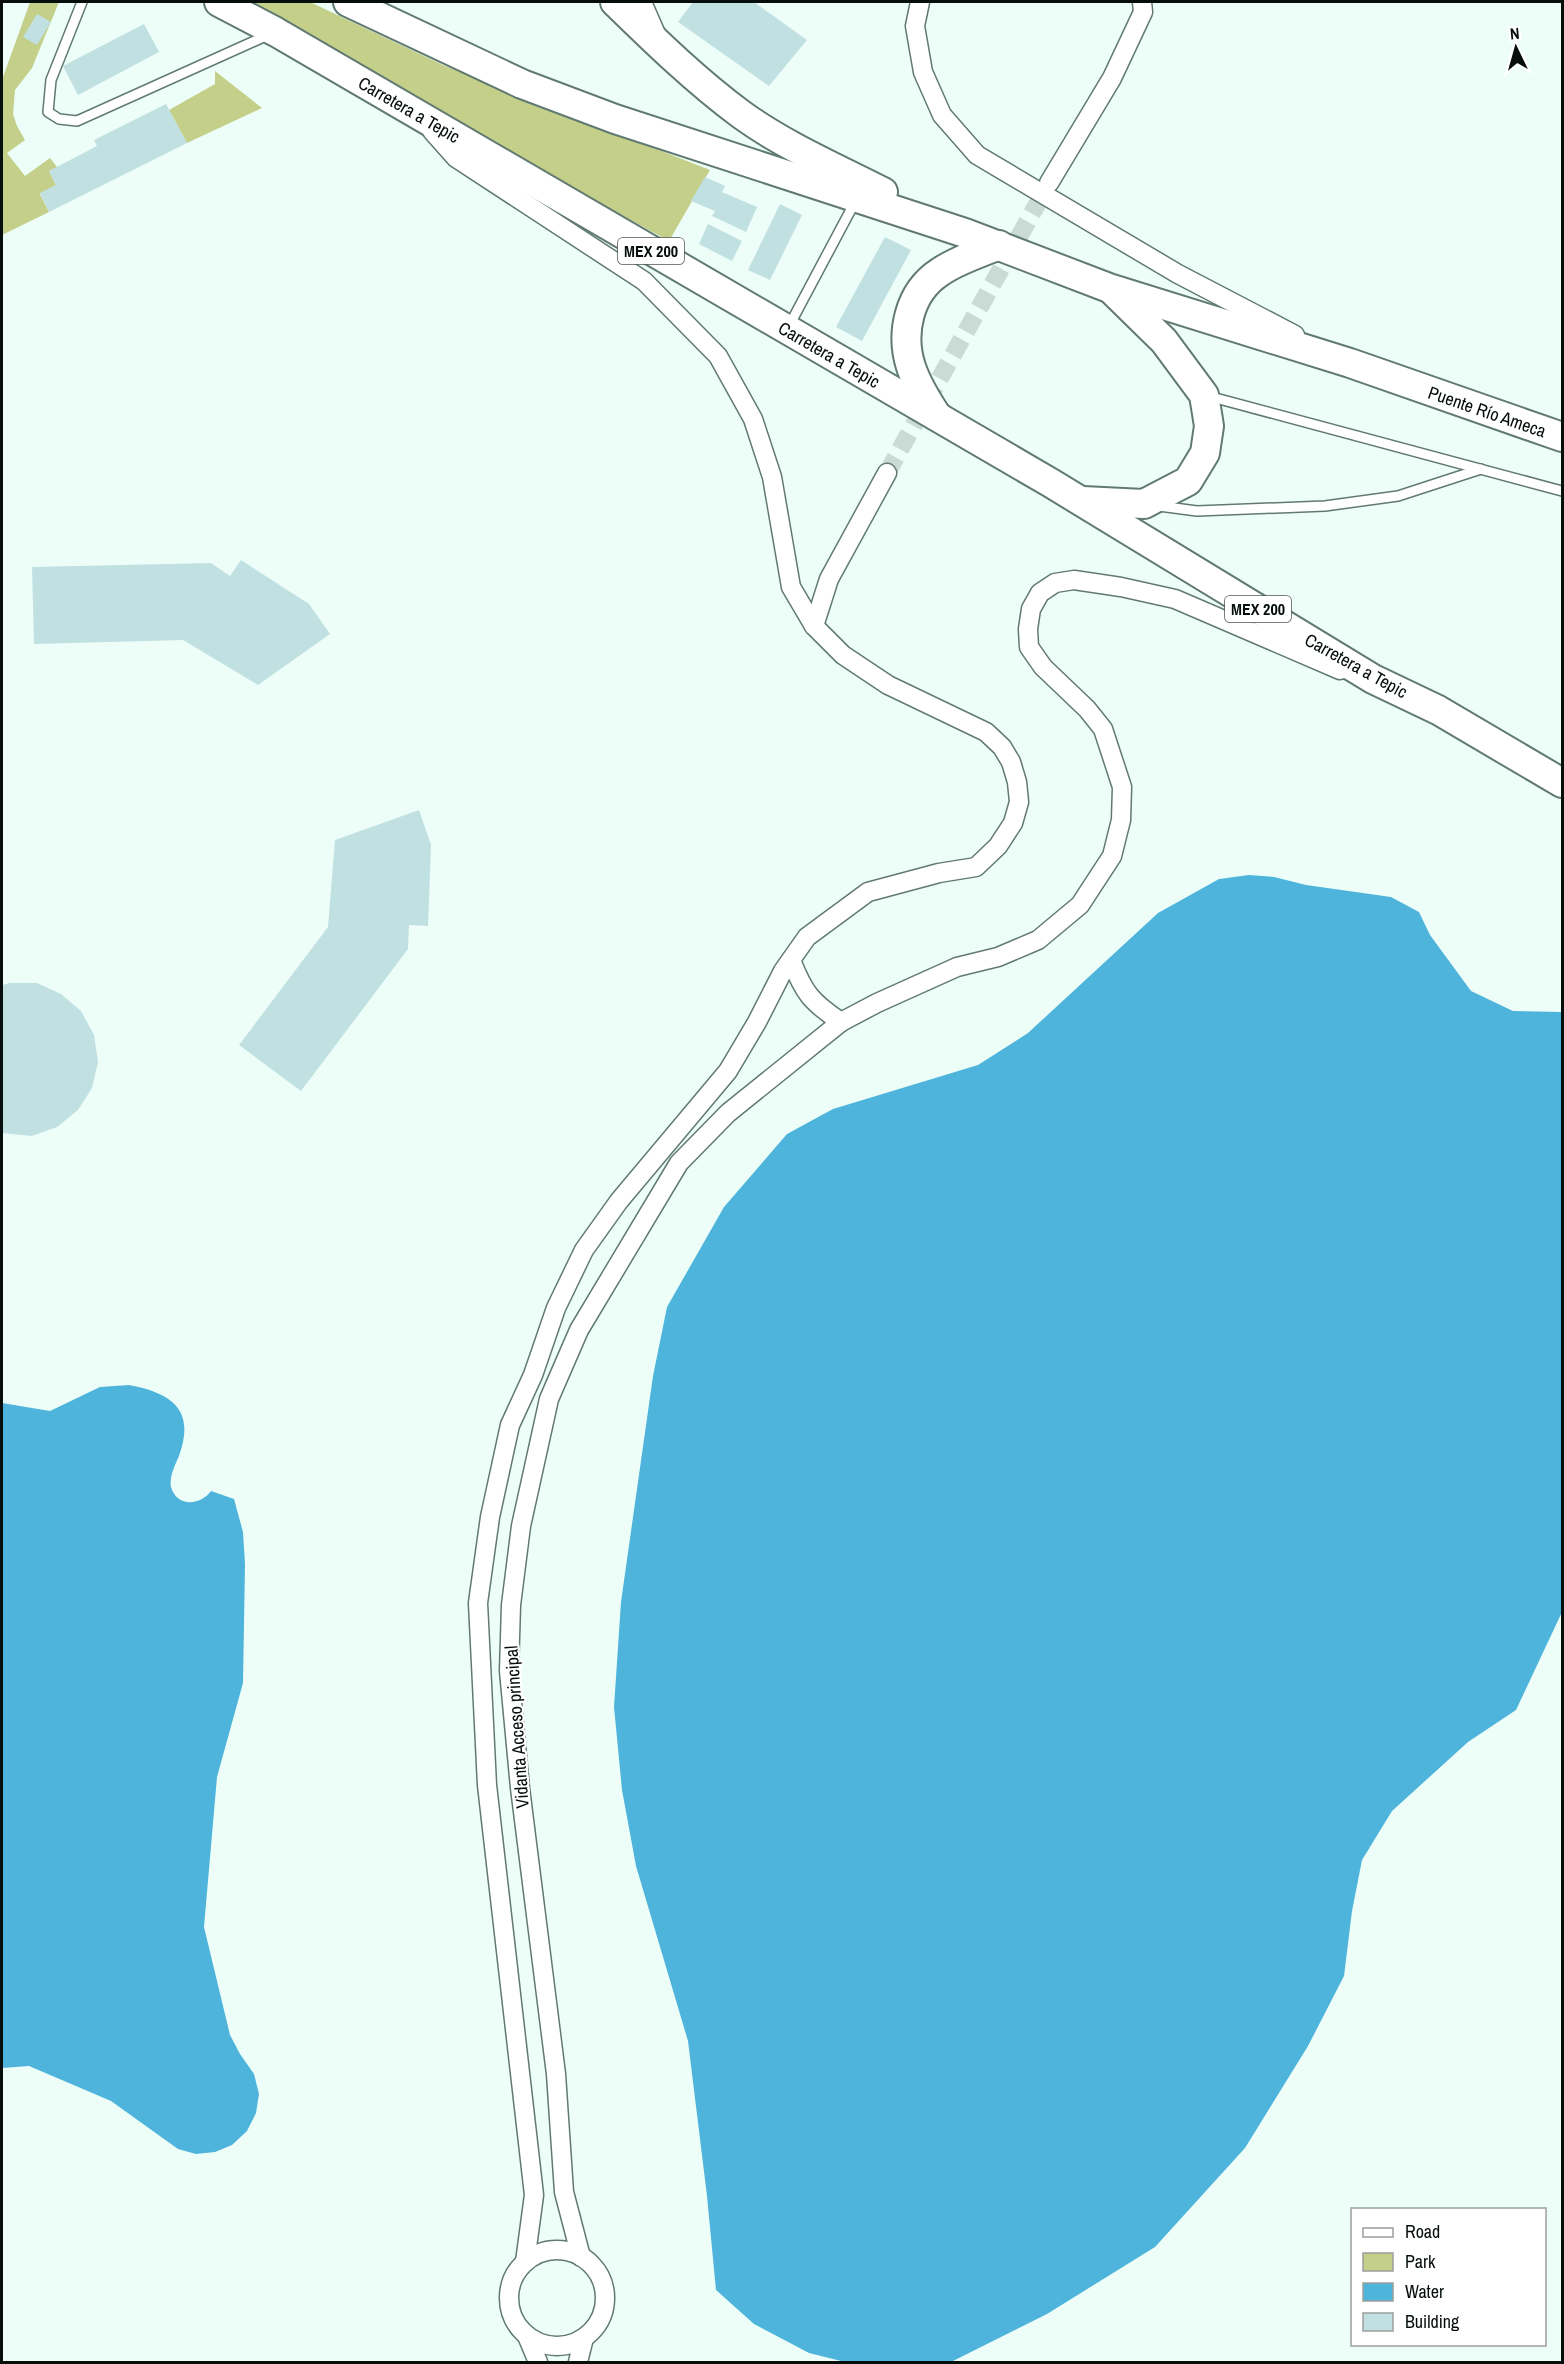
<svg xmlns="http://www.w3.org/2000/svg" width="1564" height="2364" viewBox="0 0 1564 2364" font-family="'Archivo Narrow',sans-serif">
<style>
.green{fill:#c4cf8a}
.water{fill:#4eb4dc}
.building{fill:#c1e0e2}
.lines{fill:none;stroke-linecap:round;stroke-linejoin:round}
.minor-tunnel{stroke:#cadad4;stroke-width:18;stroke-dasharray:18 9;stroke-linecap:butt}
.service-casing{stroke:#617a71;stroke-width:12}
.minor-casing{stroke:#617a71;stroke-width:21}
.trunk-casing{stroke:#617a71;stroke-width:32}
.service{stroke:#fff;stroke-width:9}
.minor{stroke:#fff;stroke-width:18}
.trunk{stroke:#fff;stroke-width:28}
.labels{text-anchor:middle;stroke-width:4.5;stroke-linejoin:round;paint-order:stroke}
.shield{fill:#fff;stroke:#505654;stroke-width:1.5}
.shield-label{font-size:16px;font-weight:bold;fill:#050e0a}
.street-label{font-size:18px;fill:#050e0a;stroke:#fff}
</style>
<rect width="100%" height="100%" fill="#edfef8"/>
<g class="green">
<path d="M30 2H59L32 68 15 90 13 114 17 126 25 140 7 153 25 176 50 158 57 167 49 171 56 185 40 194 49 212 2 235V80Z"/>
<path d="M244 2H310L445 66 710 170 669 241 469 132Z"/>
<path d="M215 71 262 108 187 143 169 110 215 84Z"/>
</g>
<g class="water">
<path d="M1249 875 1274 877 1306 885 1391 897 1419 912 1430 935 1471 991 1513 1011 1562 1012V1612L1516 1710 1468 1742 1392 1811 1362 1860 1352 1911 1344 1976 1308 2046 1245 2148 1155 2247 1047 2314 951 2362H845L809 2353 754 2324 716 2290 707 2196 688 2041 636 1866 622 1790 614 1707 621 1602 653 1376 667 1307 724 1207 787 1134 833 1109 978 1065 1028 1033 1158 913 1219 879Z"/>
<path d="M129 1385C171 1393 196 1409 179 1456 175 1465 169 1477 171 1487 177 1508 201 1505 211 1491L234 1499 243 1532 245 1564 243 1683 217 1777 204 1927 230 2035 240 2054 254 2074 259 2094 256 2113 247 2131 232 2145 215 2152 196 2154 178 2149 111 2101 29 2066 2 2068V1403L50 1411 100 1387Z"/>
</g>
<g class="building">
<path d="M693 2H754L807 40 769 86 678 22Z"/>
<path d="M37 14 51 22 37 45 23 37Z"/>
<path d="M144 24 159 52 78 95 63 66Z"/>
<path d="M166 104 187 143 49 212 40 193 56 185 49 171 97 146 94 140Z"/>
<path d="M705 177 725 186 722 192 757 207 746 232 712 216 715 211 691 201Z"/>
<path d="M780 204 802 215 770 280 748 270Z"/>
<path d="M708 224 742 241 732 261 699 244Z"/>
<path d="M885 237 911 250 862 341 836 327Z"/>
<path d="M241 560 309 604 330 634 258 685 183 640 34 644 32 567 211 563 230 576Z"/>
<path d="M419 810 431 845 428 926 409 925 408 949 301 1091 239 1045 328 927 335 840Z"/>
<path d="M10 983H37L61 994 81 1011 94 1035 98 1062 92 1088 78 1110 57 1127 32 1136 2 1133V985Z"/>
</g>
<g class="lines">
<path class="minor-tunnel" d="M887 473 1049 183"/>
<g class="service-casing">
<g id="service">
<path d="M82 2 51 80 48 112 59 119 77 121 268 35"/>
<path d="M789 326 856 200"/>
<path d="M1208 396 1562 491"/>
<path d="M1159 506 1197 511 1325 506 1398 496 1481 469"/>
</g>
</g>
<g class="minor-casing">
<g id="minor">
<path d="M642 2 656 34"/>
<path d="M920 2 915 26 923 72 942 115 977 155 1178 274 1295 335"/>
<path d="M432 131 456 158 644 281 718 356 753 419 772 477 791 587 814 626 843 655 888 685 986 732 1002 747 1011 762 1017 782 1019 802 1013 823 998 846 976 867 939 873 868 892 807 937 783 971 757 1022 728 1071 619 1201 584 1250 556 1308 533 1375 510 1425 490 1517 478 1603 487 1785 534 2195 525 2262"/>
<path d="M1049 183 1112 78 1143 12 1142 2"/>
<path d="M814 626 829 579 887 473"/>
<path d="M791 960C804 993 811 1002 841 1022"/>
<circle cx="557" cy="2298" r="48"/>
<path d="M581 2257 564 2192 556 2074 520 1788 509 1671 511 1605 521 1526 549 1399 579 1330 679 1163 728 1113 841 1022 877 1003 957 967 998 957 1038 940 1080 905 1112 856 1121 820 1122 787 1103 729 1087 709 1043 667 1029 647 1028 629 1031 609 1040 593 1055 583 1074 580 1121 587 1175 599 1340 670"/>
<path d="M527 2336 538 2362"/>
<path d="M578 2362 584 2338"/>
</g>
</g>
<g class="trunk-casing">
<g id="trunk">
<path d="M219 2 276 32 1051 483 1373 679 1438 710 1562 783"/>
<path d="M348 2 522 84 615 119 965 233 1109 288 1350 363 1562 437"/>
<path d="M615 2C655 41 696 81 742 115 785 146 836 168 883 192"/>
<path d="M937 416C927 401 917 385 911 367 900 333 909 292 940 272 957 260 980 253 999 245"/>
<path d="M1083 501 1144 504 1188 481 1205 453 1209 426 1204 395 1164 341 1113 291"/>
</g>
</g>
<use href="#service" class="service"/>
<use href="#minor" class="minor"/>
<use href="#trunk" class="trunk"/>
</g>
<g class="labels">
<g class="shield">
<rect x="618" y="238" width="66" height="26" rx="4.5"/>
<rect x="1225" y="596" width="66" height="26" rx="4.5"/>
</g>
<g class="shield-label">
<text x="651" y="257">MEX 200</text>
<text x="1258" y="615">MEX 200</text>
</g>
<g class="street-label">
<text transform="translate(409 110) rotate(30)" y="6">Carretera a Tepic</text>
<text transform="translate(829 355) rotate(30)" y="6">Carretera a Tepic</text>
<text transform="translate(1487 412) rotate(19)" y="6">Puente Río Ameca</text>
<text transform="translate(1356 666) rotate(29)" y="6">Carretera a Tepic</text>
<text transform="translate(517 1727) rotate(-94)" y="6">Vidanta Acceso principal</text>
</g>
</g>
<rect width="1564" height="2364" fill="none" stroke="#050e0a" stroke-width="6"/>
<rect x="1351" y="2208" width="195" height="138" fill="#ffffff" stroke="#9b9f9d" stroke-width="1.5"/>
<rect x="1363" y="2228" width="30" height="9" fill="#ffffff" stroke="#9b9f9d" stroke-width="1.5"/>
<text x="1405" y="2238" font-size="18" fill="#050e0a">Road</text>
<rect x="1363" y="2253" width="30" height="18" fill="#c4cf8a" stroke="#9b9f9d" stroke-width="1.5"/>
<text x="1405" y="2268" font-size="18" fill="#050e0a">Park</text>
<rect x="1363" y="2283" width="30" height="18" fill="#4eb4dc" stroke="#9b9f9d" stroke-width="1.5"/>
<text x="1405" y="2298" font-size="18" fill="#050e0a">Water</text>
<rect x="1363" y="2313" width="30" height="18" fill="#c1e0e2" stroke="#9b9f9d" stroke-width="1.5"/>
<text x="1405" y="2328" font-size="18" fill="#050e0a">Building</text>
<g transform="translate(1516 48) rotate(355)" stroke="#ffffff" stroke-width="4.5" paint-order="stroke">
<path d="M0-4.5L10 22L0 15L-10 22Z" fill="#050e0a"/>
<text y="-9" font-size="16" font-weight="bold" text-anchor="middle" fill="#050e0a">N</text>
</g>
</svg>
